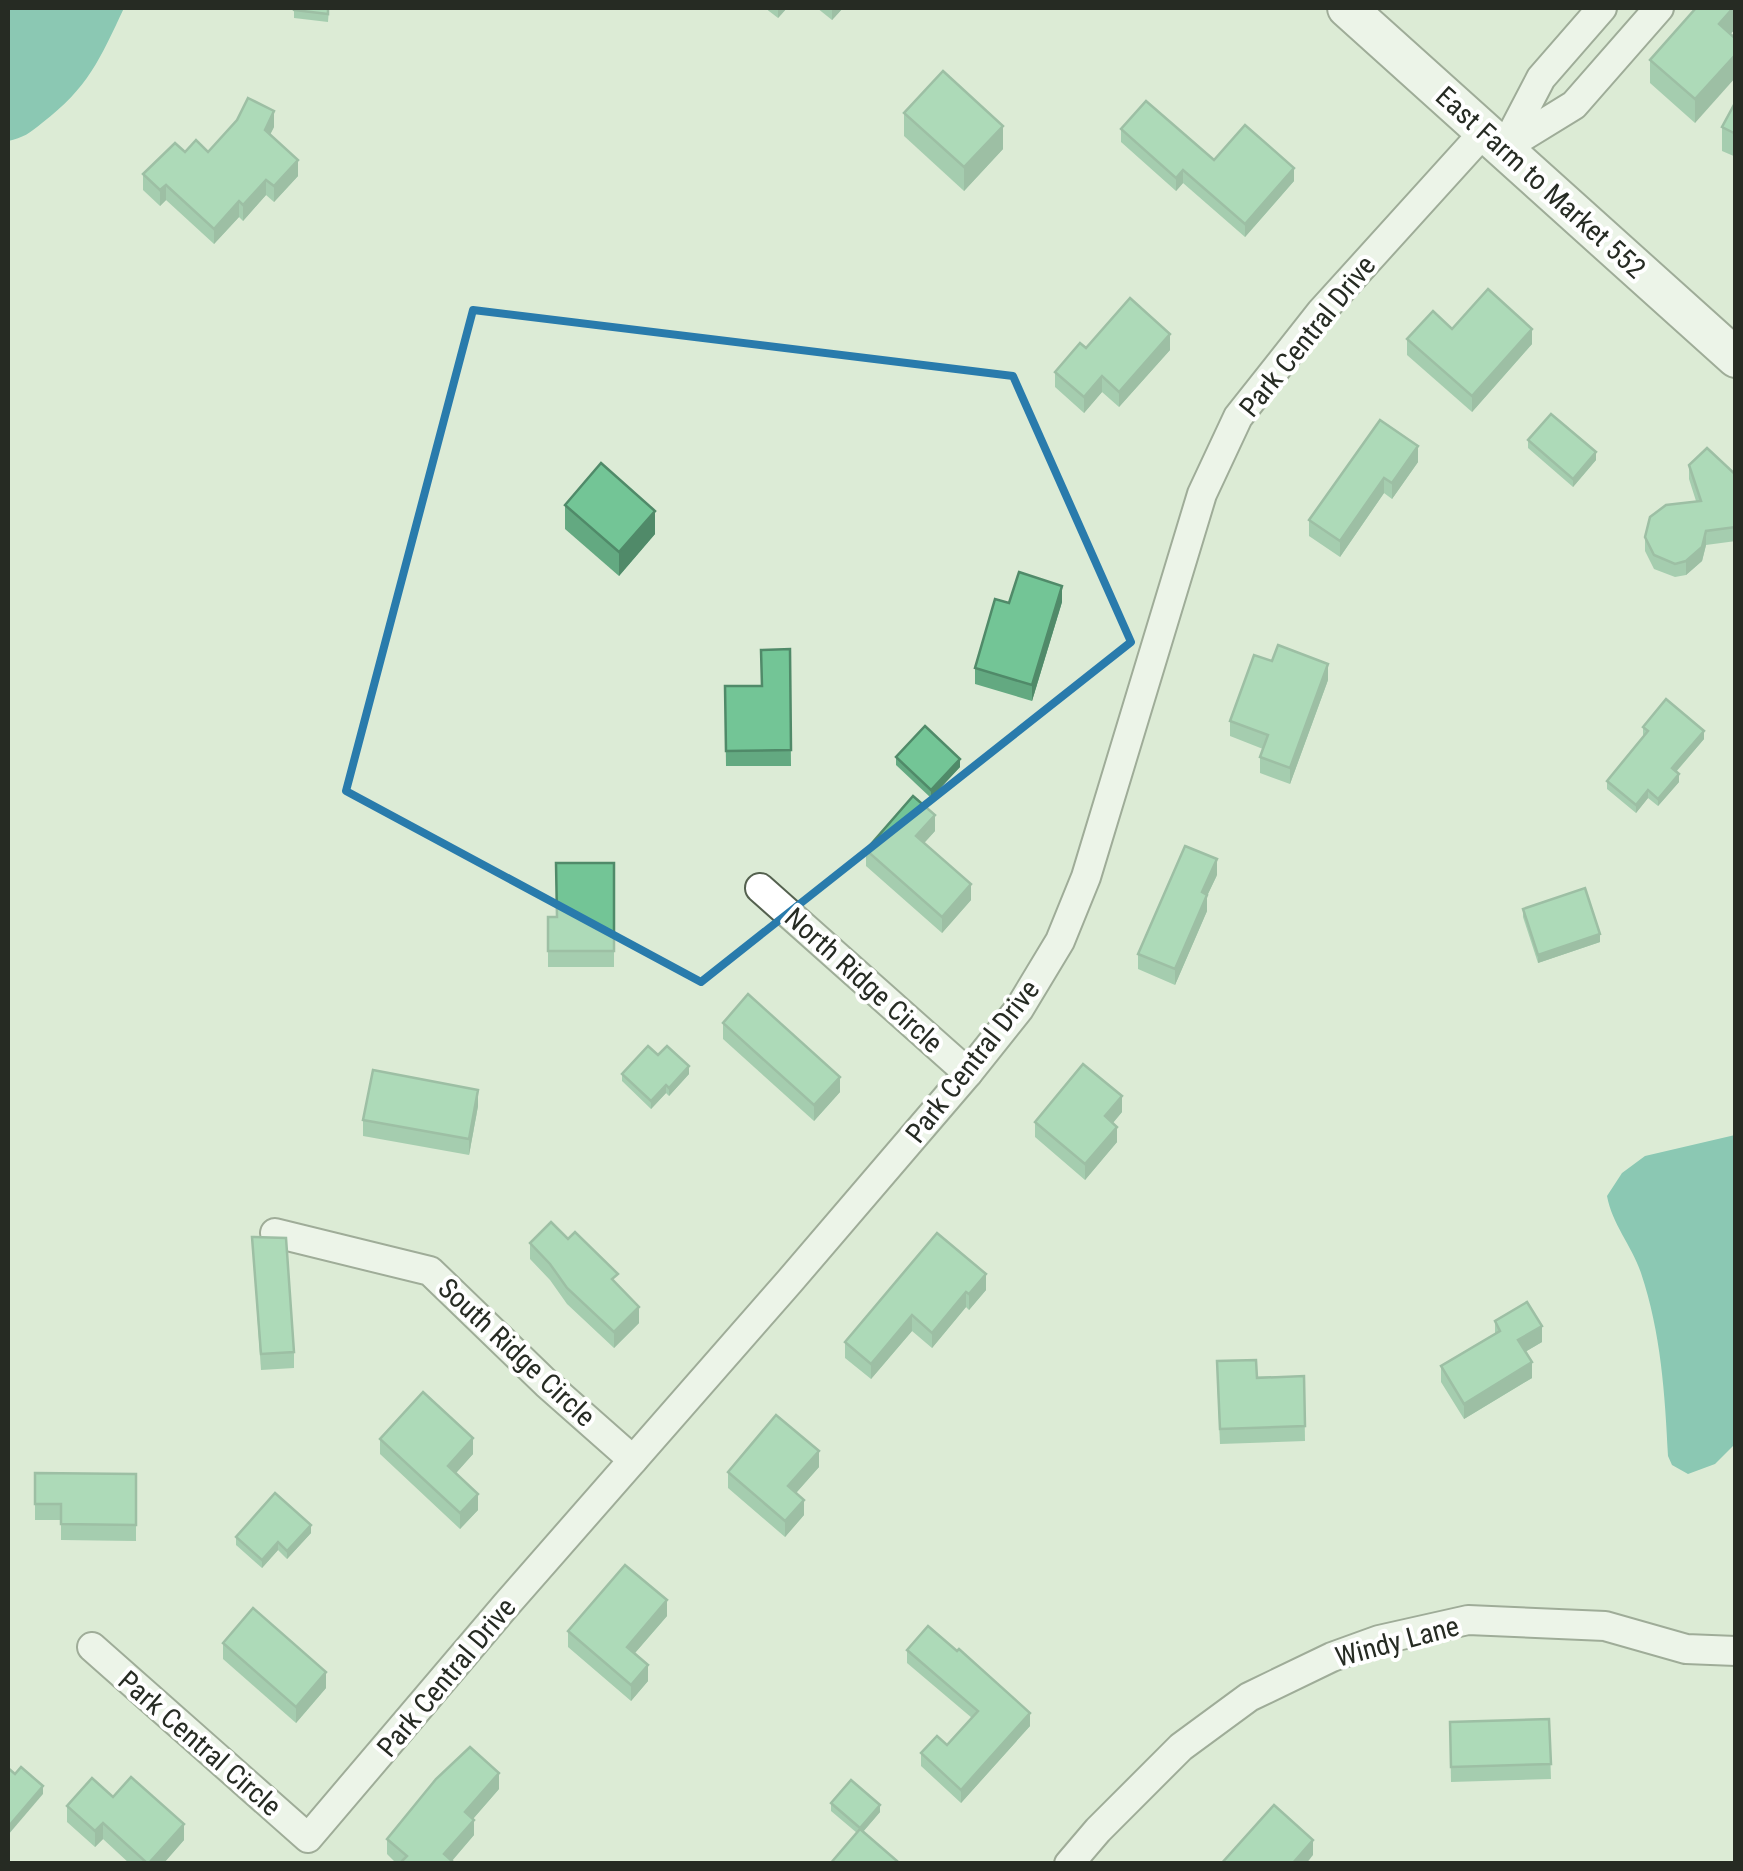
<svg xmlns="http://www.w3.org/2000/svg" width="1743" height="1871" viewBox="0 0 1743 1871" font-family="'Roboto Condensed',sans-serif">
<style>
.water{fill:#289e8a}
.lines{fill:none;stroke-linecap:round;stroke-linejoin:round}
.street-casing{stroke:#54614f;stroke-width:32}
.secondary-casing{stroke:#54614f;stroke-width:42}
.street{stroke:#fff;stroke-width:28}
.secondary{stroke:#fff;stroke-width:38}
.wall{fill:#63a981}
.shaded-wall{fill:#508a69}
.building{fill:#73c596;stroke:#508a69;stroke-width:2.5}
.marked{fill:none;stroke:#297bac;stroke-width:8;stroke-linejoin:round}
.labels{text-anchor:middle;stroke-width:8;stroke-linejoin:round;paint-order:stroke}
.street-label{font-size:28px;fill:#262b23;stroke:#fff}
</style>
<rect width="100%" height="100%" fill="#dcebd6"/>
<g class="water">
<path d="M8 8H124C100 59 88 88 42 123 30 133 23 138 8 141Z"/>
<path d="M1735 1135V1444L1715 1464 1688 1474 1672 1465 1668 1456C1665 1394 1661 1333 1641 1273 1632 1246 1612 1224 1607 1196L1622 1173 1645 1156Z"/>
</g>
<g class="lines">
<g class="street-casing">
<g id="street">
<path d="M1505 147 1541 78 1602 8"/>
<path d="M1504 148 1574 105 1659 8"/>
<path d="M760 888 968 1073"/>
<path d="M275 1233 430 1271 547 1384 633 1460"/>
<path d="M92 1647 308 1838 506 1605 789 1282 968 1073 1019 1009 1060 941 1086 877 1202 494 1238 417 1321 312 1485 131"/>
<path d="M1069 1864 1098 1830 1181 1747 1249 1697 1332 1657 1379 1640 1468 1620 1605 1626 1686 1649 1736 1651"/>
</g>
</g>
<g class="secondary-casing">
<path id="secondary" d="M1347 8 1736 358"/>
</g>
<use href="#street" class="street"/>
<use href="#secondary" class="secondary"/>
</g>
<g class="wall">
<path d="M294 8H329L328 22 294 18Z"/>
<path d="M765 8H787L778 18Z"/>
<path d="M817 8H843L832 20Z"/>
<path d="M1736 8V28L1730 34 1695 123 1650 83V60Z"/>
<path d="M1736 101V157L1722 151V127Z"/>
<path d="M904 113 1003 149 964 191 904 136Z"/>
<path d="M274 127 270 134 298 176 274 202 266 195 243 221 239 217 214 244 166 200 160 206 143 190V174L185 152H208Z"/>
<path d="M1121 129 1214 160 1294 181 1245 237 1183 183 1176 191 1121 142Z"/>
<path d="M1452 329 1532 344 1472 412 1407 355V339Z"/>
<path d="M1086 348 1170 350 1119 407 1102 392 1084 413 1055 387V372Z"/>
<path d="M1380 420 1418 462 1392 499 1384 493 1340 557 1309 536V520Z"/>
<path d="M1528 440 1596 460 1573 487 1528 448Z"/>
<path d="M1689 465 1736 475V541L1706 545 1702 561 1686 575 1675 577 1654 569 1645 551V537L1696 501 1689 479Z"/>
<path d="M565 505 655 534 619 576 565 529Z"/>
<path d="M1062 602 1032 701 975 684V668L1009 603Z"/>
<path d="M790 649 791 766H726L725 686H762Z"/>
<path d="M1328 680 1290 784 1260 773V757L1263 749 1230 736V721Z"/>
<path d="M1643 727 1704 739 1676 772 1679 782 1658 806 1648 798 1636 813 1607 789V781L1644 736 1643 735Z"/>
<path d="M896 757 960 767 931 798 896 765Z"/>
<path d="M935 831 924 843 971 900 942 933 866 866V850Z"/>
<path d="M614 863V967H548V917H557Z"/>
<path d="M1217 875 1207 896V911L1175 985 1138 969V954Z"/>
<path d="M1523 909 1600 942 1538 963 1523 917Z"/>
<path d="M723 1023 840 1092 814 1121 723 1039Z"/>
<path d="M658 1055 689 1074 669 1096 666 1093 651 1109 622 1081V1074Z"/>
<path d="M478 1106 469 1155 363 1136V1120Z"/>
<path d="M1122 1112 1113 1123 1117 1142 1085 1180 1035 1137V1122Z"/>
<path d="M937 1233 986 1290 969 1310 966 1307 932 1348 912 1331 871 1379 845 1358V1342Z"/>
<path d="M252 1237 294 1352V1368L261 1370Z"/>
<path d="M568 1239 618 1285 639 1323 614 1348 567 1304 550 1280 530 1259V1243Z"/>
<path d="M1495 1321 1542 1342 1525 1352 1532 1378 1464 1419 1441 1382V1366L1495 1334Z"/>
<path d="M1304 1376 1305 1441 1220 1444 1217 1377Z"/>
<path d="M380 1439 473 1454 456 1473 478 1510 460 1529 380 1454Z"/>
<path d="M819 1467 796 1493 804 1515 785 1537 728 1488V1472Z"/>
<path d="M35 1473 136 1474V1541L61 1540V1520H35Z"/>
<path d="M311 1533 287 1559 278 1550 262 1568 236 1545V1537Z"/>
<path d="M667 1616 635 1653 648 1681 631 1701 568 1647V1631Z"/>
<path d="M223 1643 326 1688 296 1723 223 1659Z"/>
<path d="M907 1650 1030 1726 961 1803 921 1766V1753L947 1745 972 1718 907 1663Z"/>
<path d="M1549 1719 1551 1779 1451 1782 1450 1722Z"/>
<path d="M499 1789 473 1819 474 1835 452 1861V1864H397L387 1854V1839Z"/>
<path d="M113 1797 184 1840 163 1864H130L103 1839 95 1847 67 1822V1806Z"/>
<path d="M831 1803 880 1812 863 1832 897 1864 857 1833 831 1811Z"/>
</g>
<g class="shaded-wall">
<path d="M778 8H787L778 18Z"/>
<path d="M832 8H843L832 20Z"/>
<path d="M1733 8H1736V28L1719 47V24Z"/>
<path d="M1736 54V77L1695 123V99Z"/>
<path d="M274 111V127L265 145V130Z"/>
<path d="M1003 126V149L964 191V167Z"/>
<path d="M298 160V176L274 202V186Z"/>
<path d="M1294 168V181L1245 237V224Z"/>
<path d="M1183 170V183L1176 191V178Z"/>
<path d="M266 180V195L243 221V205Z"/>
<path d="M166 185V200L160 206V190Z"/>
<path d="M239 201V217L214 244V229Z"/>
<path d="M1532 329V344L1472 412V396Z"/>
<path d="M1170 334V350L1119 407V392Z"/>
<path d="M1102 376V392L1084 413V397Z"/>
<path d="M1418 446V462L1392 499V483Z"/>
<path d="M1596 452V460L1573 487V479Z"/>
<path d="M1384 478V493L1340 557V541Z"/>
<path d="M655 511V534L619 576V552Z"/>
<path d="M1706 531V545L1702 561 1686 575V561Z"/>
<path d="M1062 586V602L1032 701V685Z"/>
<path d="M1328 664V680L1290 784V768Z"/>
<path d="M1704 731V739L1672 776V768Z"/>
<path d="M960 759V767L931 798V790Z"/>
<path d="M1679 774V782L1658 806V799Z"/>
<path d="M1648 790V798L1636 813V805Z"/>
<path d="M935 815V831L916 852V836Z"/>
<path d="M1217 859V875L1207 896V911L1175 985V969L1202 892Z"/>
<path d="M971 884V900L942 933V917Z"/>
<path d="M1600 934V942L1538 963V955Z"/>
<path d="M689 1066V1074L669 1096V1088Z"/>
<path d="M840 1077V1092L814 1121V1105Z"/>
<path d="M666 1085V1093L651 1109V1101Z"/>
<path d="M478 1090V1106L469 1155V1139Z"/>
<path d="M1122 1096V1112L1105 1132V1116Z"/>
<path d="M1117 1127V1142L1085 1180V1164Z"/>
<path d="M986 1274V1290L969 1310V1294Z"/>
<path d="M966 1292V1307L932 1348V1333Z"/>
<path d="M639 1307V1323L614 1348V1332Z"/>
<path d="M912 1315V1331L871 1379V1364Z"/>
<path d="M1542 1326V1342L1518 1356V1340Z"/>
<path d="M1532 1362V1378L1464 1419V1404Z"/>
<path d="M473 1438V1454L448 1482V1466Z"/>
<path d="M819 1451V1467L788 1502V1486Z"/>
<path d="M478 1494V1510L460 1529V1513Z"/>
<path d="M804 1500V1515L785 1537V1521Z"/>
<path d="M311 1525V1533L287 1559V1551Z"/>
<path d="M278 1542V1550L262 1568V1560Z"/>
<path d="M667 1600V1616L627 1662V1647Z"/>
<path d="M648 1665V1681L631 1701V1685Z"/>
<path d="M326 1672V1688L296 1723V1707Z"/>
<path d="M1030 1713V1726L961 1803V1790Z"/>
<path d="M499 1773V1789L465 1828V1812Z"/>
<path d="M43 1786V1794L8 1835V1827Z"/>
<path d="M880 1805V1812L860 1835V1828Z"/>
<path d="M474 1820V1835L449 1864 444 1854Z"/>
<path d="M103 1823V1839L95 1847V1831Z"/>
<path d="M184 1824V1840L163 1864H148Z"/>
<path d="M1313 1840V1855L1306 1864H1292Z"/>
</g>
<g class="building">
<path d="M294 8H328V14L294 10Z"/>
<path d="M1696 8H1733L1719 24 1736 39V54L1695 99 1650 60Z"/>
<path d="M943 71 1003 126 964 167 904 113Z"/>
<path d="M248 98 274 111 265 130 298 160 274 186 266 180 243 205 239 201 214 229 166 185 160 190 143 174 175 143 185 152 196 140 208 152 237 120Z"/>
<path d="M1146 101 1214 160 1245 125 1294 168 1245 224 1183 170 1176 178 1121 129Z"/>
<path d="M1736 101V134L1722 127Z"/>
<path d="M1488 289 1532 329 1472 396 1407 339 1433 311 1452 329Z"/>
<path d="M1130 298 1170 334 1119 392 1102 376 1084 397 1055 372 1080 343 1086 348Z"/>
<path d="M1551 414 1596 452 1573 479 1528 440Z"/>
<path d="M1380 420 1418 446 1392 483 1384 478 1340 541 1309 520Z"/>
<path d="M1707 448 1736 475V527L1706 531 1702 547 1686 561 1675 564 1654 555 1645 537 1650 517 1666 505 1701 501 1689 465Z"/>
<path d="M601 463 655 511 619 552 565 505Z"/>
<path d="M1019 572 1062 586 1032 685 975 668 995 599 1009 603Z"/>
<path d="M1278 645 1328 664 1290 768 1260 757 1268 735 1230 721 1254 655 1272 661Z"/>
<path d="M790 649 791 750 726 751 725 686H762L761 650Z"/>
<path d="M1666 699 1704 731 1672 768 1679 774 1658 799 1648 790 1636 805 1607 781 1648 731 1643 727Z"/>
<path d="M925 726 960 759 931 790 896 757Z"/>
<path d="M913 796 935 815 916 836 971 884 942 917 866 850Z"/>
<path d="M1185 846 1217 859 1202 892 1207 895 1175 969 1138 954Z"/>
<path d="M556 863H614V951H548V917H557Z"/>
<path d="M1585 888 1600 934 1538 955 1523 909Z"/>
<path d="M748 994 840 1077 814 1105 723 1023Z"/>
<path d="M648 1046 658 1055 667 1046 689 1066 669 1088 666 1085 651 1101 622 1074Z"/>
<path d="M1083 1064 1122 1096 1105 1116 1117 1127 1085 1164 1035 1122Z"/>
<path d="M373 1070 478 1090 469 1139 363 1120Z"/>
<path d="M551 1222 568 1239 575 1232 618 1274 612 1279 639 1307 614 1332 567 1288 550 1264 530 1243Z"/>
<path d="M937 1233 986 1274 969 1294 966 1292 932 1333 912 1315 871 1364 845 1342Z"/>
<path d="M252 1237 286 1238 294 1352 261 1354Z"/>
<path d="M1527 1302 1542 1326 1518 1340 1532 1362 1464 1404 1441 1366 1500 1331 1495 1321Z"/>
<path d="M1256 1360 1257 1378 1304 1376 1305 1426 1220 1429 1217 1361Z"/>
<path d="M423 1392 473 1438 448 1466 478 1494 460 1513 380 1439Z"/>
<path d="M776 1415 819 1451 788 1486 804 1500 785 1521 728 1472Z"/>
<path d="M35 1473 136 1474V1525L61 1524V1504H35Z"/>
<path d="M275 1493 311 1525 287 1551 278 1542 262 1560 236 1537Z"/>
<path d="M625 1565 667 1600 627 1647 648 1665 631 1685 568 1631Z"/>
<path d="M253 1608 326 1672 296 1707 223 1643Z"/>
<path d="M928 1626 957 1651 959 1649 1030 1713 961 1790 921 1753 937 1736 947 1745 978 1711 907 1650Z"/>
<path d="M1549 1719 1551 1764 1451 1767 1450 1722Z"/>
<path d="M470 1747 499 1773 465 1812 474 1820 444 1854 452 1861 450 1864H403L401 1862 407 1856 387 1839 436 1779Z"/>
<path d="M21 1767 43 1786 8 1827V1768L15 1774Z"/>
<path d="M131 1777 184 1824 148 1864 103 1823 95 1831 67 1806 92 1778 113 1797Z"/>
<path d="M851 1780 880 1805 860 1828 831 1803Z"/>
<path d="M1274 1805 1313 1840 1292 1864H1221Z"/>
<path d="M860 1829 897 1861 895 1864H830Z"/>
</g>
<path d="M0 0H1743V1871H0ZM473 310 1013 376 1131 642 701 982 346 791Z" fill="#dcebd6" fill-opacity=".55" fill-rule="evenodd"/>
<path class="marked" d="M473 310 1013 376 1131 642 701 982 346 791Z"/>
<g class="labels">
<g class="street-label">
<text transform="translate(1541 182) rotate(42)" y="10">East Farm to Market 552</text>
<text transform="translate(1307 336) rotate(-51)" y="10">Park Central Drive</text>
<text transform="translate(864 980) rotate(42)" y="10">North Ridge Circle</text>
<text transform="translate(972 1061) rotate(-52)" y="10">Park Central Drive</text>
<text transform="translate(517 1352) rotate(43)" y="10">South Ridge Circle</text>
<text transform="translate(1397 1641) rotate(-15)" y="10">Windy Lane</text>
<text transform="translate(446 1677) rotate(-50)" y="10">Park Central Drive</text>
<text transform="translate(200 1743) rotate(41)" y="10">Park Central Circle</text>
</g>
</g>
<rect width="1743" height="1871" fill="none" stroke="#262b23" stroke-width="20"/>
</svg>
